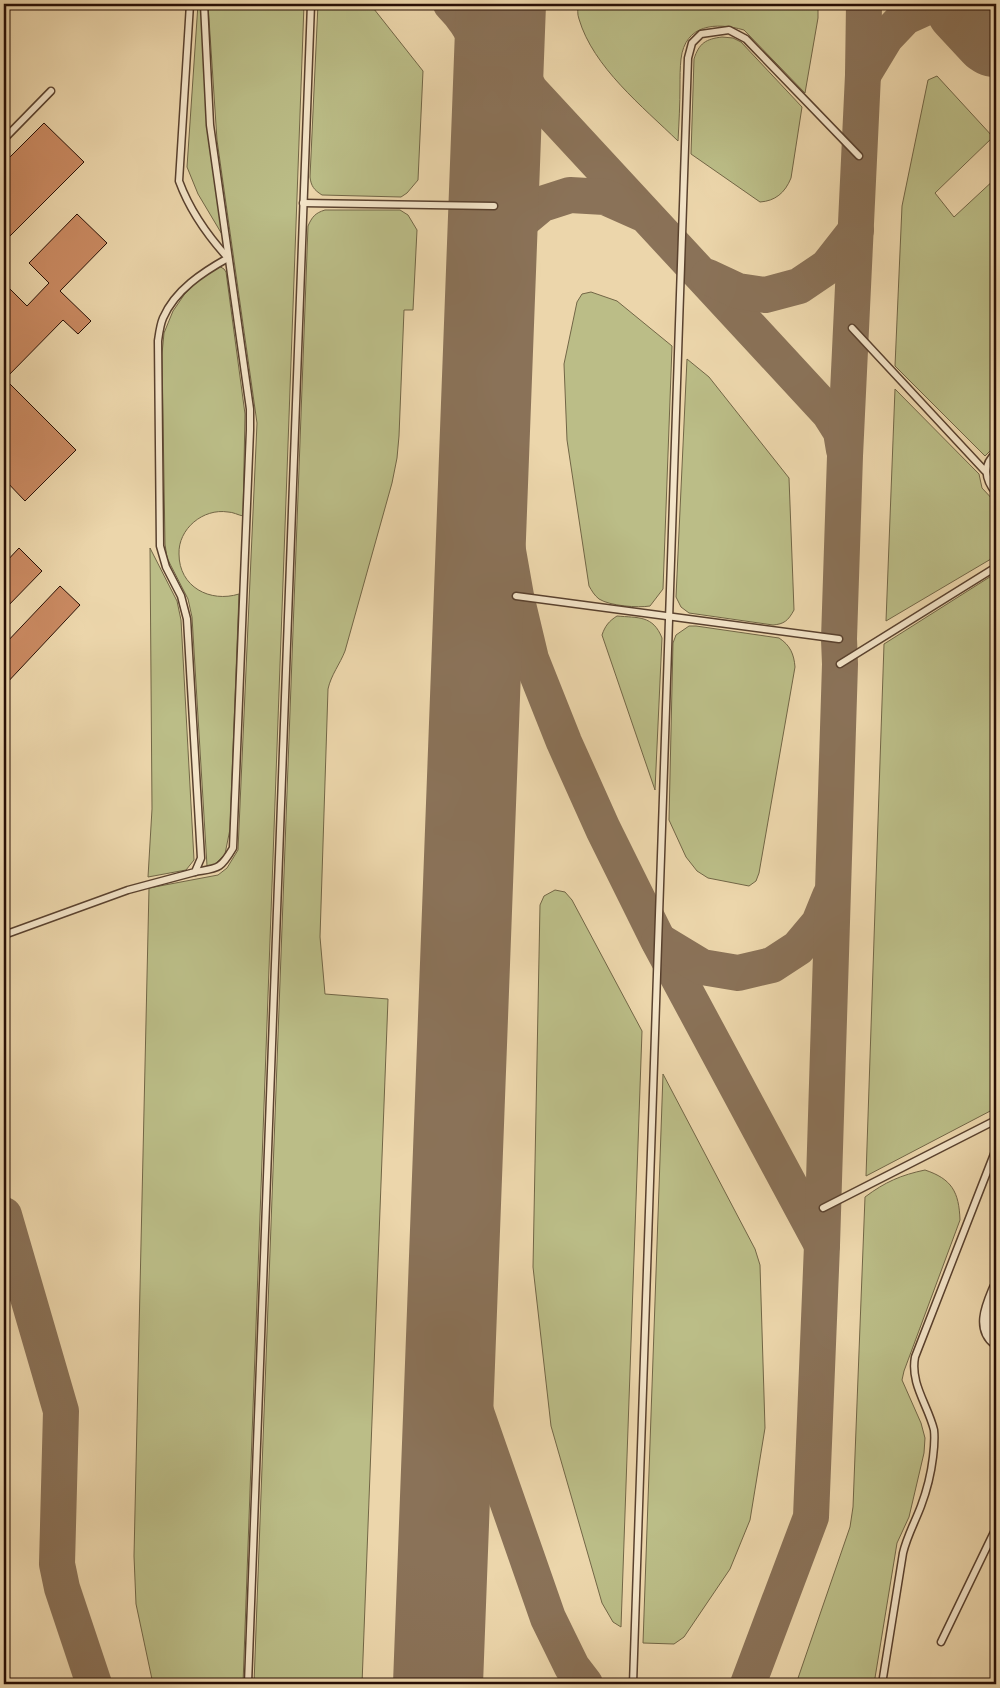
<svg xmlns="http://www.w3.org/2000/svg" width="1000" height="1688" viewBox="0 0 1000 1688" font-family="'Sorts Mill Goudy',serif">
<style>
.green{fill:#bbbd87;stroke:#726646}
.lines{fill:none;stroke-linecap:round;stroke-linejoin:round}
.taxiway{stroke:#8a7258;stroke-width:36}
.runway{stroke:#8a7258;stroke-width:90}
.building{fill:#ca8a62;stroke:#280f05}
.service-casing{stroke:#59412e;stroke-width:9}
.minor-casing{stroke:#59412e;stroke-width:15}
.service{stroke:#f3e4c8;stroke-width:6}
.minor{stroke:#f3e4c8;stroke-width:12}
</style>
<rect width="100%" height="100%" fill="#ecd6ab"/>
<filter id="stains"><feTurbulence type="fractalNoise" baseFrequency=".004" numOctaves="4"/><feColorMatrix values="0 0 0 0 .2 0 0 0 0 .09 0 0 0 0 .02 0 0 0 .5 -.17"/></filter>
<radialGradient id="worn" r=".72"><stop offset=".6" stop-color="#630" stop-opacity="0"/><stop offset="1" stop-color="#630" stop-opacity=".3"/></radialGradient>
<g class="green">
<path d="M198 4H201L210 125 226 241 198 194 187 167Z"/>
<path d="M208 4H304L243 1684H153L136 1604 134 1556 149 888 218 875 227 868 238 850 257 423 217 140Z"/>
<path d="M318 4H370L423 71 418 180 407 193 401 197 322 195C314 190 311 186 310 177Z"/>
<path d="M578 4H818V18L805 93 744 30C716 22 685 24 681 59 680 68 680 77 680 86 680 104 679 122 678 141 643 107 593 67 579 19 577 14 578 9 578 4Z"/>
<path d="M722 37 733 38 741 42 802 107 791 178C785 193 775 201 760 202L691 154 694 59C699 43 706 39 722 37Z"/>
<path d="M937 76 993 137 935 193 954 217 996 178V445L985 456 895 366 902 206 928 80Z"/>
<path d="M325 210H400L408 215 417 230 413 310H404L399 436 397 458 392 483 345 651C340 664 331 675 328 689L320 937 325 994 388 999 362 1684H254L308 226C312 217 315 213 325 210Z"/>
<path d="M219 266 224 269 226 272 245 414 243 516C238 515 233 512 228 512 203 508 178 529 179 554 179 587 210 603 239 594L230 829 225 854 214 865 207 866 192 617 188 599 167 558 165 544 162 354 164 333 173 311 184 295 211 267Z"/>
<path d="M591 292 617 301 672 346 663 589 650 606C638 608 610 606 599 599 594 595 592 591 589 586L567 440 564 364 577 302 582 294Z"/>
<path d="M687 359 709 377 789 478 794 610C788 621 784 624 773 625L689 613 681 607 676 597Z"/>
<path d="M895 389 979 474 982 488 996 503V556L886 621Z"/>
<path d="M150 548 177 601 181 620 194 860 186 870 148 877 152 809Z"/>
<path d="M996 573V1108L866 1176 884 644Z"/>
<path d="M617 616C638 618 653 615 662 638L655 790 602 635C605 626 609 621 617 616Z"/>
<path d="M689 626H696L779 638C790 645 794 654 795 667L759 873 756 881 749 886 708 878 697 871 686 857 669 820 673 643 676 635Z"/>
<path d="M555 890 565 892 572 900 642 1031 621 1627 613 1622 602 1603 551 1426 533 1267 540 905 544 896Z"/>
<path d="M663 1074 755 1249 760 1265 765 1428 750 1520 730 1569 684 1637 674 1644 643 1643Z"/>
<path d="M925 1170C952 1179 959 1192 960 1220L904 1371 902 1380 921 1423 925 1438 924 1453 909 1517 897 1543 874 1684H796L850 1527 853 1507 865 1197C885 1182 901 1175 925 1170Z"/>
</g>
<g class="lines">
<g class="taxiway">
<path d="M451 4C479 32 487 64 498 101"/>
<path d="M502 4 507 48 530 90 829 413 841 432 844 450"/>
<path d="M863 75 886 37 905 17 927 7 954 6 986 20"/>
<path d="M492 264 518 224 542 204 570 195 605 197 641 213"/>
<path d="M708 277 738 291 765 295 799 286 827 267 856 230"/>
<path d="M487 392 507 545 516 596 531 659 564 742 603 829 658 940 822 1245"/>
<path d="M659 941 702 967 738 973 772 965 798 948 819 923 830 896"/>
<path d="M4 1215 61 1411 57 1564 62 1588 94 1684"/>
<path d="M451 1340 548 1618 572 1667 585 1684"/>
<path d="M748 1684 811 1517 822 1245 840 664 839 639 845 456 863 75 864 4"/>
</g>
<g class="runway">
<path d="M970 4 996 32"/>
<path d="M438 1684 501 4"/>
</g>
</g>
<g class="building">
<path d="M44 123 84 162 4 242V163Z"/>
<path d="M77 214 107 243 60 291 91 321 78 334 63 320 5 379 76 450 25 501 4 479V283L27 306 49 283 29 263Z"/>
<path d="M19 548 42 571 4 610V564Z"/>
<path d="M60 586 80 605 4 686V645Z"/>
</g>
<g class="lines">
<g class="service-casing">
<g id="service">
<path d="M4 139 51 91"/>
<path d="M303 203 494 206"/>
<path d="M852 328 985 471"/>
<path d="M996 453C982 465 985 480 996 493"/>
<path d="M516 596 839 639"/>
<path d="M840 664 996 567"/>
<path d="M195 872C218 868 220 870 233 848L250 430V409L210 125 204 4"/>
<path d="M4 935 128 890 195 872 201 858 187 619 181 596 166 567 160 546 158 341C159 334 160 325 163 318 175 290 203 272 228 258 207 235 190 211 179 181L190 4"/>
<path d="M823 1208 996 1120"/>
<path d="M941 1642 996 1528"/>
<path d="M248 1684 311 4"/>
<path d="M633 1684 688 58 692 43 701 34 729 30 746 39 859 156"/>
<path d="M882 1684 903 1553C907 1536 915 1522 921 1506 927 1490 931 1474 933 1457 934 1449 935 1439 934 1430 928 1405 910 1384 915 1357L996 1149"/>
</g>
</g>
<g class="minor-casing">
<path id="minor" d="M996 1288C989 1305 978 1328 996 1342"/>
</g>
<use href="#service" class="service"/>
<use href="#minor" class="minor"/>
</g>
<rect width="1000" height="1688" fill="none" stroke="#ecd6ab" stroke-width="20"/>
<rect x="5" y="5" width="990" height="1678" fill="none" stroke="#280f05" stroke-width="2.5"/>
<rect x="10" y="10" width="980" height="1668" fill="none" stroke="#280f05"/>
<rect width="100%" height="100%" filter="url(#stains)"/>
<rect width="100%" height="100%" fill="url(#worn)"/>
</svg>
